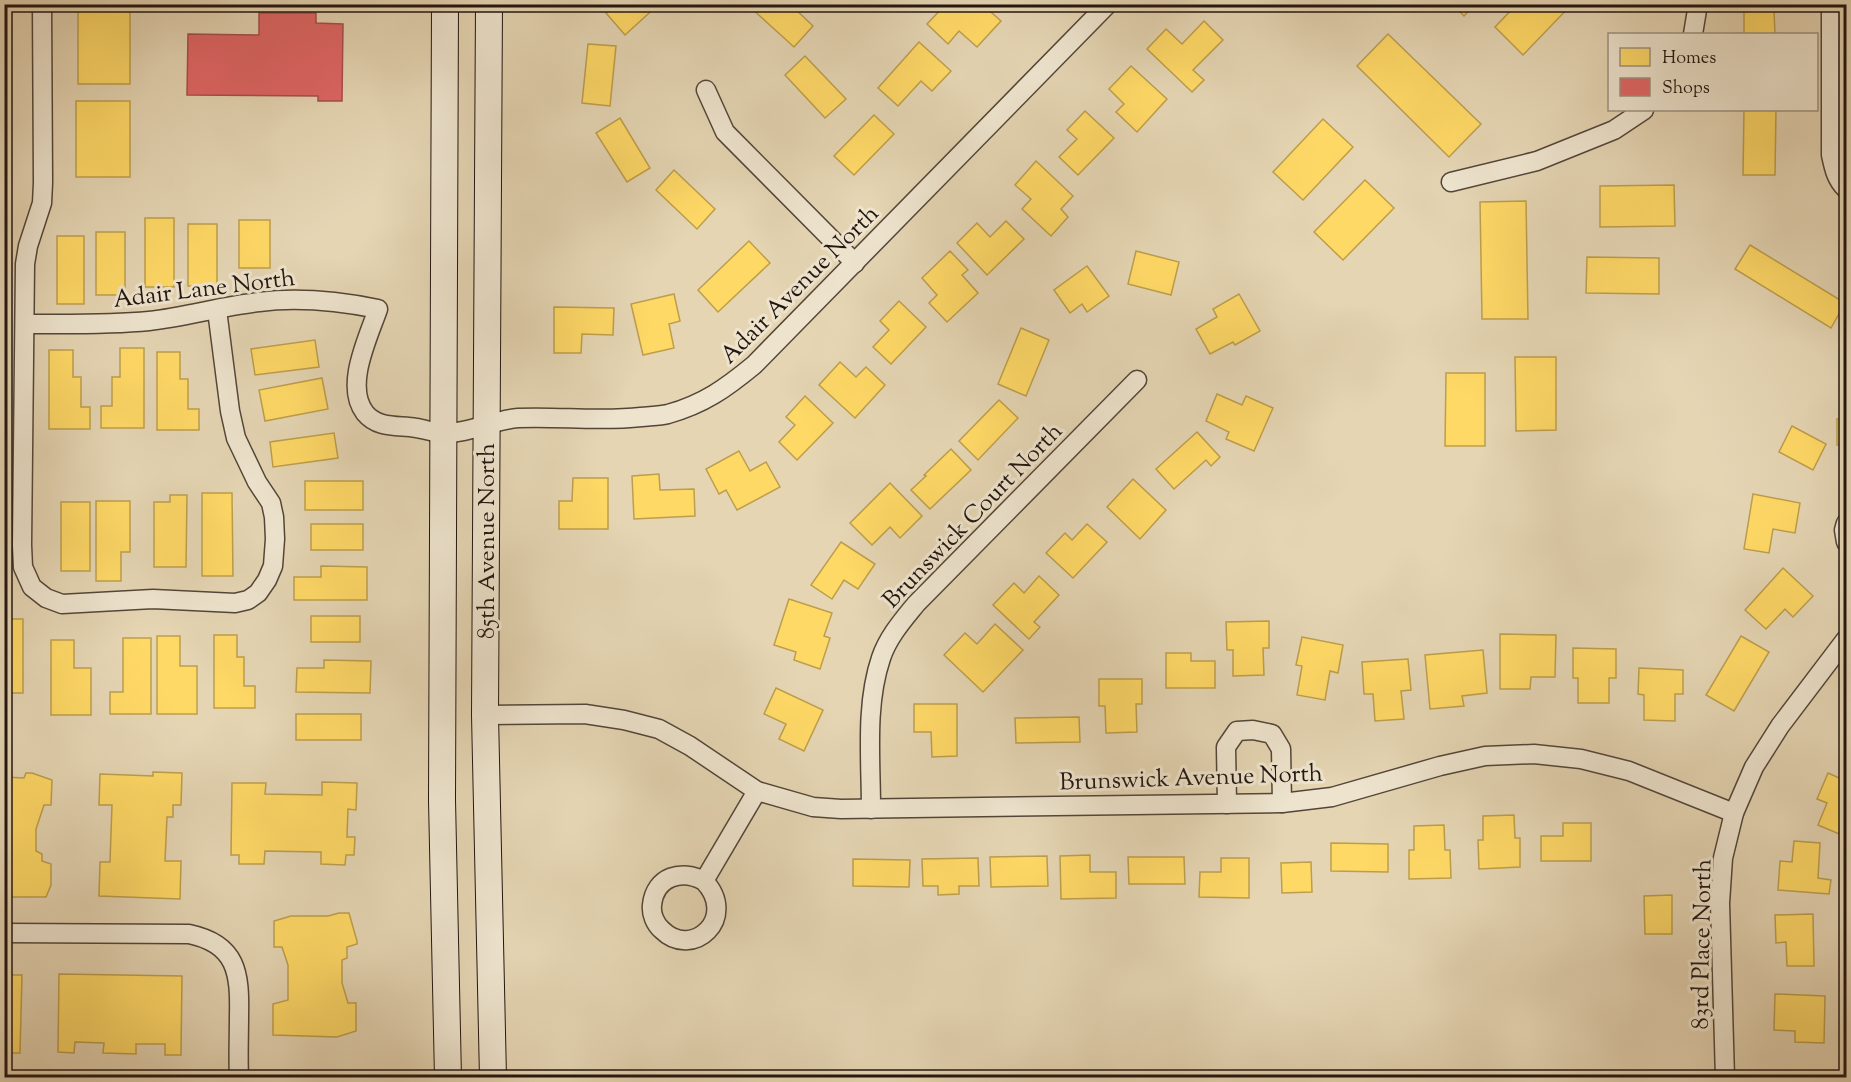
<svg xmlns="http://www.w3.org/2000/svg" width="1851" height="1082" viewBox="0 0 1851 1082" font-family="'Sorts Mill Goudy',serif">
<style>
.homes{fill:#ffd966;stroke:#bd9e4c;stroke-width:1.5}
.shops{fill:#e06666;stroke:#a74e4c;stroke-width:1.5}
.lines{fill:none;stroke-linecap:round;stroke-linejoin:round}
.minor-casing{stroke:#534639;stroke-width:21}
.secondary-casing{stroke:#221610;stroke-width:28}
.minor{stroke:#eee4ce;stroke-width:18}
.secondary{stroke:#eee4ce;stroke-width:26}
.labels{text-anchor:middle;stroke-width:6;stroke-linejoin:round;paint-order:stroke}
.street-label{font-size:24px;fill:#221610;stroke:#eee4ce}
</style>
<rect width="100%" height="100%" fill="#e5d5b3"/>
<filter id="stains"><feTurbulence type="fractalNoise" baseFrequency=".00333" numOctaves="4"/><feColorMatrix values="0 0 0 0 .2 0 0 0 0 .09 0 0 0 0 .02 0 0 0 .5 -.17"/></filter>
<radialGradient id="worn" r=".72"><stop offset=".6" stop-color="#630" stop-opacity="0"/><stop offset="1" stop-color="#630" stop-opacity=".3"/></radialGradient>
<g class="homes">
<rect x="78" y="4" width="52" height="80"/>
<path d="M616 4H659L625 35 606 13Z"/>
<path d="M754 4H790L813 26 794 47 751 8Z"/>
<path d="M946 4H975L979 8 983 5 1001 21 977 47 959 31 948 44 927 24Z"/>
<path d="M1452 4H1475L1464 16Z"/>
<path d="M1517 4H1572L1523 55 1495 27Z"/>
<path d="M1744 11H1774L1775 34H1744Z"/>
<path d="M1204 21 1223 40 1193 70 1204 80 1192 92 1147 49 1166 29 1182 44Z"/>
<path d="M1388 34 1481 124 1449 157 1357 66Z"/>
<path d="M919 42 951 71 932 91 921 81 898 106 878 88Z"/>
<path d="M588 44 616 46 610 106 582 103Z"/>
<path d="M805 56 846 99 825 118 785 75Z"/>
<path d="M1131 66 1167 99 1137 132 1116 112 1124 104 1109 89Z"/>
<rect x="76" y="101" width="54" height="76"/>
<path d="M1744 110H1776L1775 175H1743Z"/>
<path d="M1085 111 1114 138 1078 175 1059 157 1077 139 1067 130Z"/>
<path d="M874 115 894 134 854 175 834 156Z"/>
<path d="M620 118 650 168 627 182 596 133Z"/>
<path d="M1323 119 1353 147 1303 200 1273 172Z"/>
<path d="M1036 161 1073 196 1061 209 1068 217 1051 236 1022 209 1031 199 1015 185Z"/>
<path d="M674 170 715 209 697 229 656 190Z"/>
<path d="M1365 180 1394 208 1343 260 1314 232Z"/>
<path d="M1674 185 1675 226 1600 227V186Z"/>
<path d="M1526 201 1528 319H1482L1480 202Z"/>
<rect x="145" y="218" width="29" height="69"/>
<rect x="239" y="220" width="31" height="48"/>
<path d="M1006 221 1024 239 987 275 957 243 977 223 990 237Z"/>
<rect x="188" y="224" width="29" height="62"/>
<rect x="96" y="232" width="29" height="63"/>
<rect x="57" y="236" width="27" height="68"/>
<path d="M749 241 770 263 718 312 698 290Z"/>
<path d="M1750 245 1845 303 1831 328 1735 269Z"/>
<path d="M950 251 968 270 962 275 978 293 947 322 929 303 937 295 922 278Z"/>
<path d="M1136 251 1179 262 1171 295 1128 284Z"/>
<path d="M1587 257 1659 258V294L1586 293Z"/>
<path d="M1087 266 1109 296 1087 312 1082 304 1070 313 1054 290Z"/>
<path d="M674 294 680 321 669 324 674 348 643 355 631 304Z"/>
<path d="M1239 294 1260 331 1235 345 1233 342 1210 354 1196 329 1217 317 1213 309Z"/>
<path d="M899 301 926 327 891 364 873 347 889 330 880 321Z"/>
<path d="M554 307 614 308 613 335 582 334 581 353H554Z"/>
<path d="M1021 328 1049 340 1026 396 998 384Z"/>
<path d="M315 340 319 367 255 375 251 349Z"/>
<path d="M120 348H144V428H101V406H112V377H120Z"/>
<path d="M49 350H73V377H81V407H90V429H49Z"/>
<path d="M157 352H180V379H188V409H199V430H157Z"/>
<path d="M1515 357H1556V430L1516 431Z"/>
<path d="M840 362 856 377 866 367 885 385 855 418 819 385Z"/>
<path d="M1446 373H1485V446H1445Z"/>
<path d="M322 378 328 409 265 421 259 390Z"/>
<path d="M1217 394 1242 405 1246 396 1273 408 1254 451 1226 439 1229 432 1206 421Z"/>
<path d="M805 396 833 423 797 460 779 442 795 425 786 417Z"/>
<path d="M999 400 1018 418 978 460 959 441Z"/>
<path d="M1846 418V445H1837V419Z"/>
<path d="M1792 426 1826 444 1813 470 1779 452Z"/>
<path d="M1197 432 1220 457 1211 466 1206 460 1174 489 1156 469Z"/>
<path d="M334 433 338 458 273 467 270 442Z"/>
<path d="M951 449 971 470 930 509 911 490 926 476 924 475Z"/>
<path d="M739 451 750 471 766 462 780 487 737 510 726 490 719 494 706 469Z"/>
<path d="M659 474 660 490 694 489 695 516 634 519 632 476Z"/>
<path d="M573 478H608V529H559V501H572Z"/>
<path d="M1133 479 1166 510 1140 539 1107 507Z"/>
<rect x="305" y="481" width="58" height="29"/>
<path d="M890 483 922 516 900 538 890 527 872 545 850 523Z"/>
<path d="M202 493H232L233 576H202Z"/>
<path d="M1753 494 1800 503 1795 533 1773 529 1769 553 1744 549Z"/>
<path d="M170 495H187L186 567H154V502H170Z"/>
<path d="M96 501H130V552H121V581H96Z"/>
<rect x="61" y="502" width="29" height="69"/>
<rect x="311" y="524" width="52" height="26"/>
<path d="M1087 524 1107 542 1073 578 1046 553 1065 533 1072 540Z"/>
<path d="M841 542 875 564 858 589 844 580 832 599 811 585Z"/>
<path d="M321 566 367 567V600H294V577H321Z"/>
<path d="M1783 568 1813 596 1793 617 1785 609 1766 629 1745 610Z"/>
<path d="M1039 576 1059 595 1034 622 1040 627 1029 639 993 605 1014 583 1024 593Z"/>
<path d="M789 599 832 613 824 636 830 638 820 669 794 660 796 652 774 645Z"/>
<rect x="311" y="616" width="49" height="26"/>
<rect x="4" y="619" width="19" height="74"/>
<path d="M1269 621V648H1263L1264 675 1233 676V650H1227L1226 622Z"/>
<path d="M995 624 1023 650 983 692 944 655 965 633 977 644Z"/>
<path d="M1500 634 1556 635 1555 677H1531L1530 689H1500Z"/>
<path d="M214 635H237V657H244V686H255V708H214Z"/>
<path d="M157 636H180V666H197V714H157Z"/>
<path d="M1741 636 1769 652 1734 711 1706 695Z"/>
<path d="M1302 637 1343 645 1338 673 1330 671 1325 700 1297 695 1302 666 1296 665Z"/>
<path d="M123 638H151V714H110V692H123Z"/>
<path d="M51 640H74V668H91V715H51Z"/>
<path d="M1573 648 1616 649V678H1609V703H1578V678H1573Z"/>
<path d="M1483 650 1487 693 1462 696 1464 706 1430 709 1425 655Z"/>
<path d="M1166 653H1191V661H1215V688H1166Z"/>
<path d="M1408 659 1411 690 1401 691 1404 719 1375 721 1373 694H1364L1362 662Z"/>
<path d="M324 660 371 661 370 693 296 692 297 668H324Z"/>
<path d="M1639 668 1683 670V694H1675V721L1644 720V695L1638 694Z"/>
<path d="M1099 679H1142V704H1136L1137 732 1106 733 1105 706H1099Z"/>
<path d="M776 688 823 710 804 751 779 739 786 724 764 714Z"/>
<path d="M914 704H957V756L932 757 931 732H914Z"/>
<rect x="296" y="714" width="65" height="26"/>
<path d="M1079 717 1080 742 1016 743 1015 718Z"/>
<path d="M153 772 182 773 181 805H173V817H167L165 861H181L180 899 99 896 100 862H110L112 805H99L100 774 153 776Z"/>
<path d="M26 773H32L52 780 51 805H44L36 829V851L42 854V861L51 864V885L46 897H4V777L24 778Z"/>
<path d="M1828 773 1846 781V830L1844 836 1818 825 1827 803 1817 799Z"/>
<path d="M322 782 357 783 356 810 348 809 347 837H355L354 855H346L345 865 321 864V852L265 851 264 864H239V855H231L232 783H266L265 794 322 795Z"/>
<path d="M1514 815 1515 838H1520V867L1479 869 1478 840H1483V816Z"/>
<path d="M1563 823H1591V861H1541V836H1563Z"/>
<path d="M1444 825 1445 850H1450L1451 878 1409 879V850H1414V826Z"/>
<path d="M1794 841 1820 843 1818 878 1831 880 1829 894 1778 890 1780 861 1792 862Z"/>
<path d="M1331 843 1388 844V872L1331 871Z"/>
<path d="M1090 855V872H1116V898L1061 899 1060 856Z"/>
<path d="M1047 856 1048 886 991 887 990 857Z"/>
<path d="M1128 857H1184L1185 884H1129Z"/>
<path d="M978 858 979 886H959V894L938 895V886H923L922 859Z"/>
<path d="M1221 858H1249V898L1199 897 1200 872H1221Z"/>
<path d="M853 859 910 860 909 887 853 886Z"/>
<path d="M1311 862 1312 892 1282 893 1281 863Z"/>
<path d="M1672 895V934H1645L1644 896Z"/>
<path d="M339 913H349L357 941V944L347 947V958L342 960V983L348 1003H356V1031L337 1037 273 1035V1004L288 1000V965L282 947H274V921L291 916H328Z"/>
<path d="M1813 914 1814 966H1787L1786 942 1776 943 1775 915Z"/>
<path d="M59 974 182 976 181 1055H165V1044H136V1054L103 1053 104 1043 75 1042 74 1053 58 1052Z"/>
<path d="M4 975H22L20 1053H4Z"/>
<path d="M1775 994 1825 996 1824 1043 1795 1042V1031L1774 1030Z"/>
</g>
<path class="shops" d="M259 13H316V23L343 24 342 101H318V96L187 95 188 34 259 35Z"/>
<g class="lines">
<g class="minor-casing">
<g id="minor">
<path d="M42 4 43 183 42 203 28 246 25 264 22 545 23 567 32 587 46 598 62 604 153 599 235 603 248 600 258 593 267 580 273 566 275 539 274 517 271 503 257 482 236 438 230 411 217 310"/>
<path d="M1831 4V155C1834 169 1836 179 1846 189"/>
<path d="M1693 34 1698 4"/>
<path d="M706 90 725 132 855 263"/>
<path d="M1451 182 1537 161 1614 130 1644 110"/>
<path d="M25 324C67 324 108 325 149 321 186 317 222 306 259 302 298 297 338 301 378 309 368 338 344 386 365 413 378 429 399 425 416 428 425 429 434 433 443 433 468 434 493 420 518 418 559 416 600 422 641 417 650 416 660 416 668 414 704 404 726 388 754 365L1108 4"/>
<path d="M1846 523 1844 530 1846 542"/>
<path d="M485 715 585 714 624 720 659 729 690 746 757 791 813 807 841 809 1282 803 1332 797 1440 766 1485 756 1534 754 1581 759 1629 771 1734 813"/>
<path d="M1227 804 1226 747 1237 731 1253 730 1272 734 1281 749 1282 803"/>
<path d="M871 809C871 760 865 705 881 658 888 637 903 620 916 604L1137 380"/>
<path d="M704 881C739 918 692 960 662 930 655 924 651 914 652 905 655 876 682 869 704 881L757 791"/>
<path d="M4 933 189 934C237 944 240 973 239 1016 239 1036 238 1057 239 1078"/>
<path d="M1725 1078 1720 903 1723 858 1734 813 1754 767 1780 726 1846 639"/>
</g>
</g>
<g class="secondary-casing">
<g id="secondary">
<path d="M445 4 442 800 448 1078"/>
<path d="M489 4 485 715 493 1078"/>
</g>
</g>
<use href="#minor" class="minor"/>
<use href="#secondary" class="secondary"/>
</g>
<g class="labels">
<g class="street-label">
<text transform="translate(799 284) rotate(-45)" y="8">Adair Avenue North</text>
<text transform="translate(204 288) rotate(-7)" y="8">Adair Lane North</text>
<text transform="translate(972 515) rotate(-46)" y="8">Brunswick Court North</text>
<text transform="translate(486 541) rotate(-90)" y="8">85th Avenue North</text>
<text transform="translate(1191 777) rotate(-2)" y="8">Brunswick Avenue North</text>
<text transform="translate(1701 944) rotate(-89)" y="8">83rd Place North</text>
</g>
</g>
<rect width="1851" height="1082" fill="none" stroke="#e5d5b3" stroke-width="24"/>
<rect x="6" y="6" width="1839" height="1070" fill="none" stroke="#221610" stroke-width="3"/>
<rect x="12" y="12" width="1827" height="1058" fill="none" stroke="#221610" stroke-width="1.5"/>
<rect x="1608" y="33" width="210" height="78" fill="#eee4ce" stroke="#9c9282" stroke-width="1.5"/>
<rect x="1620" y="48" width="30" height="18" fill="#ffd966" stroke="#9c9282" stroke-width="1.5"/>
<text x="1662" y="63" font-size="18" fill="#221610">Homes</text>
<rect x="1620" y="78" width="30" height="18" fill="#e06666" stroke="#9c9282" stroke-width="1.5"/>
<text x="1662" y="93" font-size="18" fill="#221610">Shops</text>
<rect width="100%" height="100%" filter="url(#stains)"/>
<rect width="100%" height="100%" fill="url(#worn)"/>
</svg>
